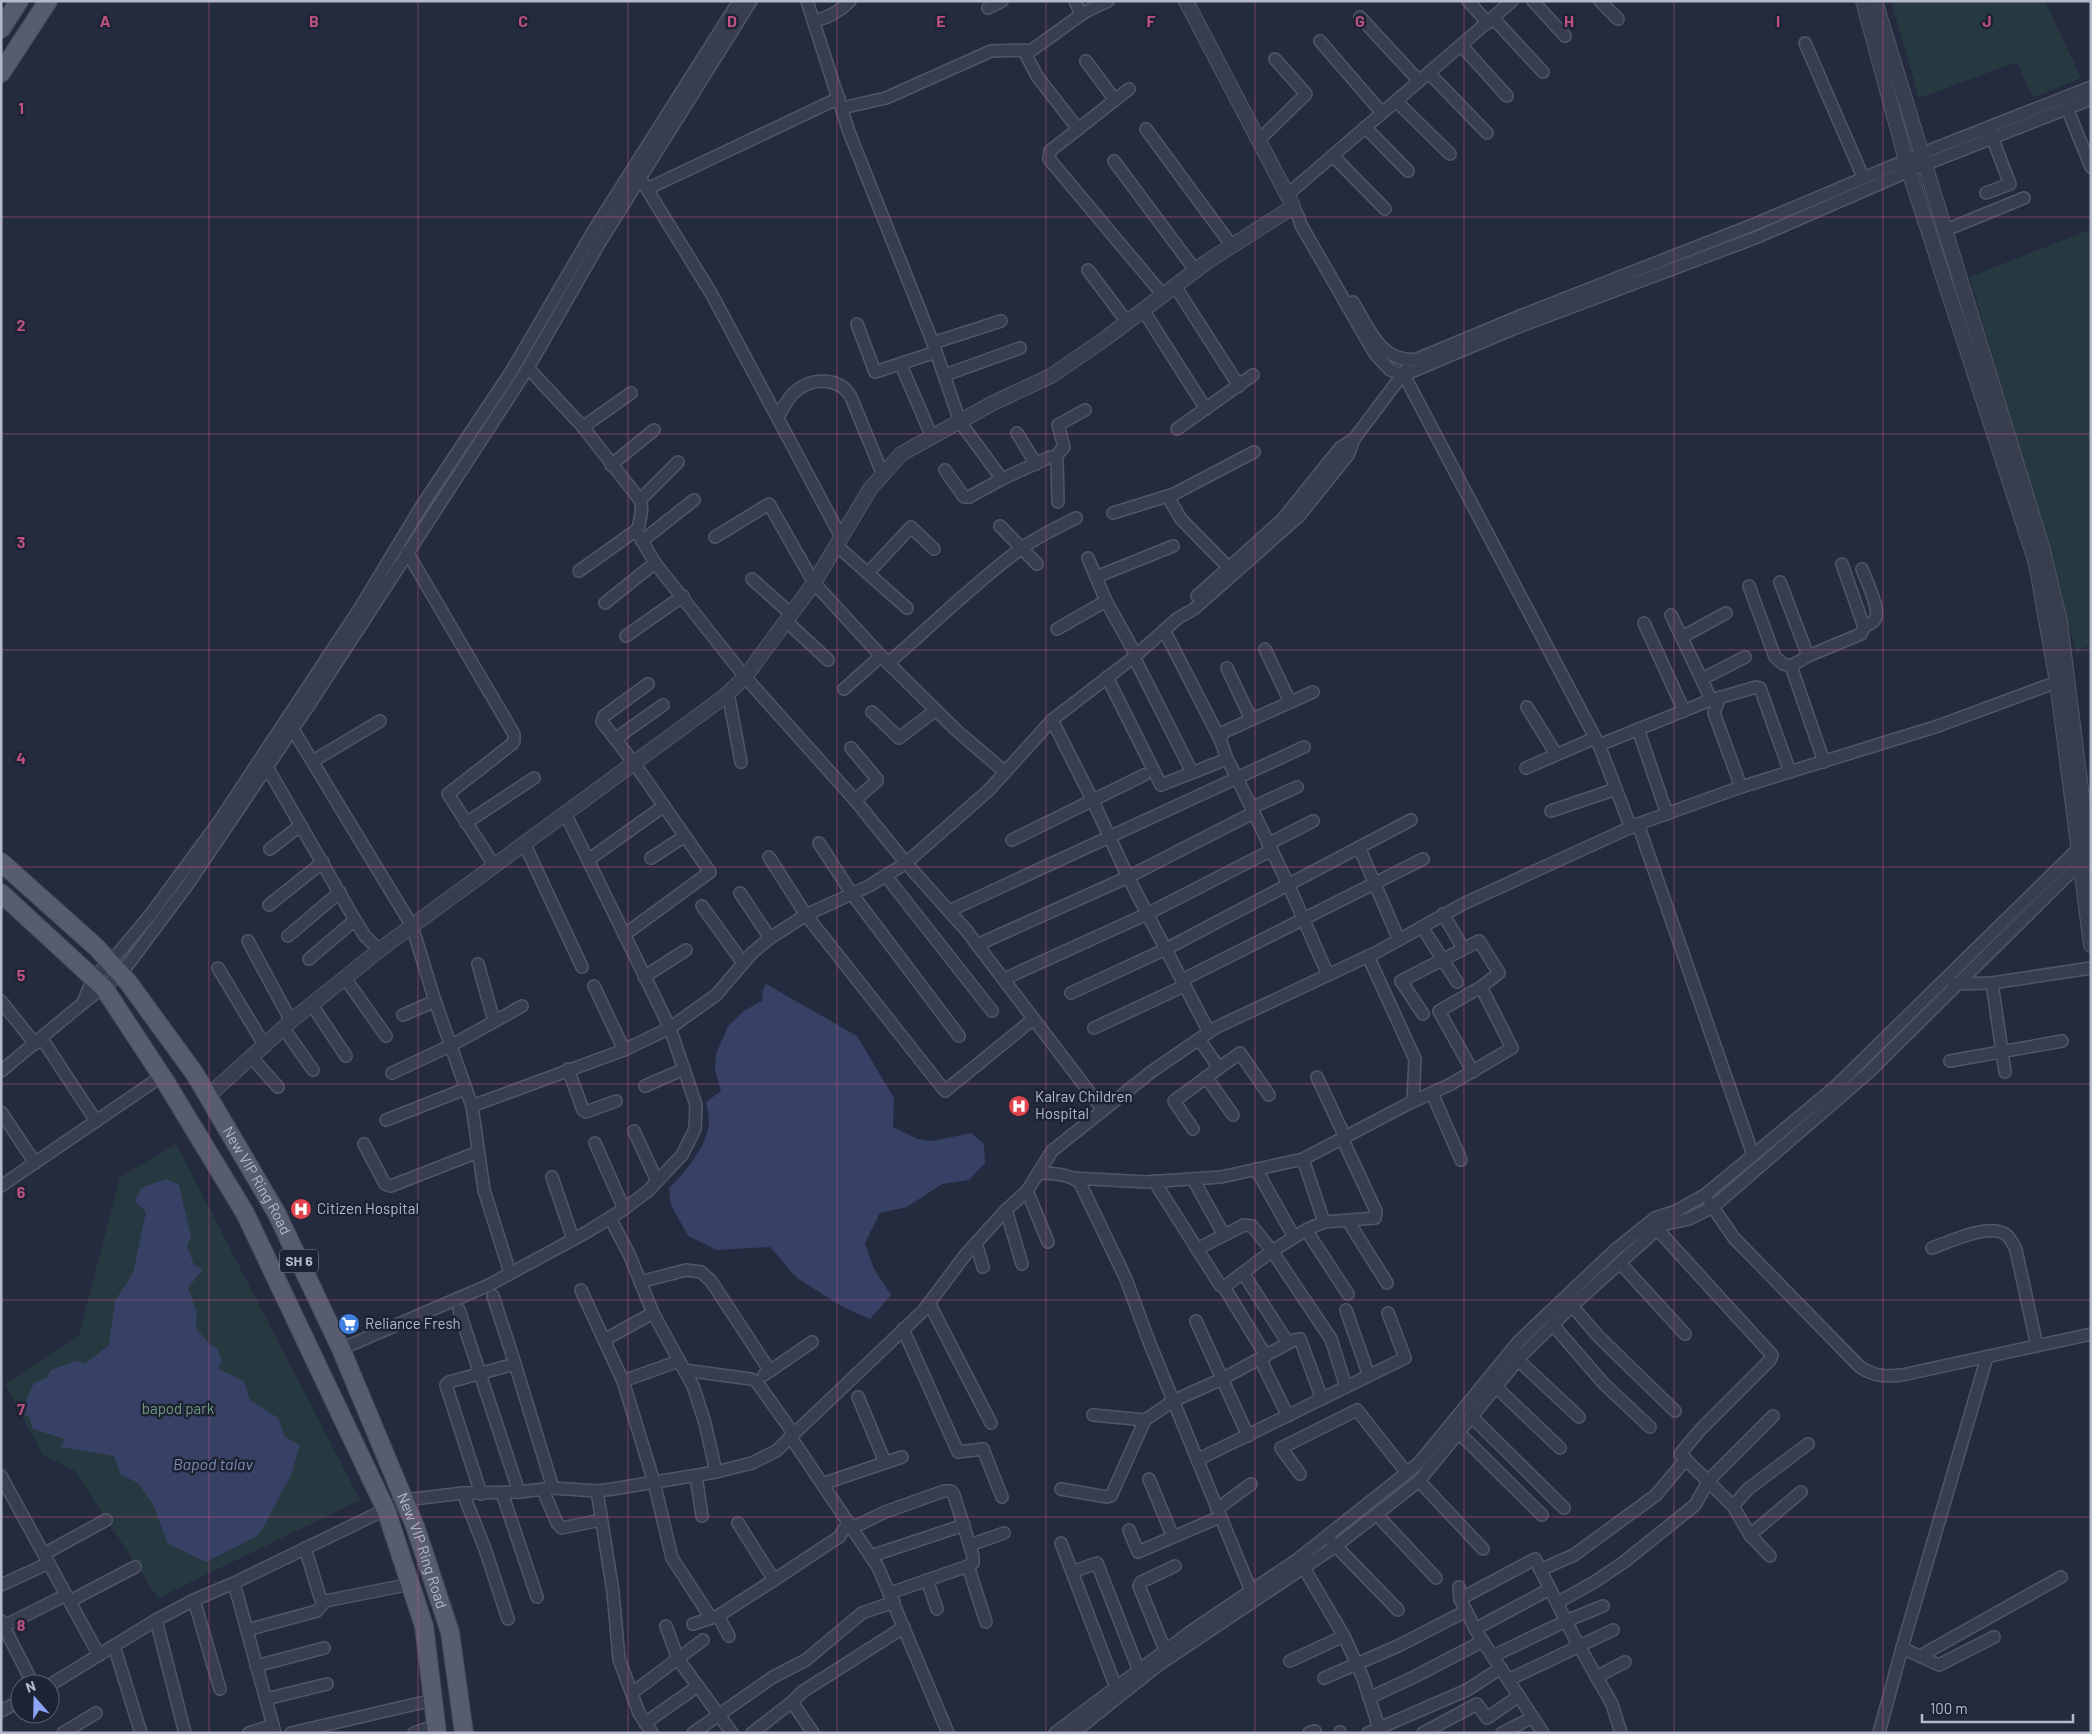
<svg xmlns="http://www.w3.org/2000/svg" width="2092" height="1734" viewBox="0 0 2092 1734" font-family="Barlow,sans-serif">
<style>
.green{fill:#273940}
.water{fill:#364165}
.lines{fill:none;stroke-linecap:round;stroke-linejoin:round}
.minor-casing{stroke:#515667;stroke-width:14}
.tertiary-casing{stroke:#515667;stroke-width:16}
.primary-casing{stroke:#424758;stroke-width:20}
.minor{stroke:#393e4f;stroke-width:11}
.tertiary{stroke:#393e4f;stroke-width:14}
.primary{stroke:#575d6f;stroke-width:18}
.grid{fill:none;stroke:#bd5182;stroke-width:1;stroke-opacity:0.55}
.labels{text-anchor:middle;stroke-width:5;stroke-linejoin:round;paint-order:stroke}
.shield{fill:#1e2334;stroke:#888d9d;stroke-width:1}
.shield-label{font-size:14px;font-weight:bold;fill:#b5baca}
.poi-label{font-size:15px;fill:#b5baca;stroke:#1e2334;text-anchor:start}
.street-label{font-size:15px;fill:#b5baca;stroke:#1e2334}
.park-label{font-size:15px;fill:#6c9b7f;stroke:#1e2334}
.water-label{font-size:16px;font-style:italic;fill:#7c8ab2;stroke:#1e2334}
.grid-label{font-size:16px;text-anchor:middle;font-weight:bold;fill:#bd5182;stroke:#1e2334;stroke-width:5;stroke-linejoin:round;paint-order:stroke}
</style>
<rect width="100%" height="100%" fill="#252b3f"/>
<g class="green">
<path d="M1891 1H2045L2081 78 2033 98 2017 62 1919 98Z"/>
<path d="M2091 229V645L2083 648 2077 655 1970 277Z"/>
<path d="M176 1144 360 1500 158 1598 74 1470 43 1455 5 1384 79 1335 120 1177Z"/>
</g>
<g class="water">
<path d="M766 984 857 1036 894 1098 893 1127 918 1139 933 1141 971 1133 984 1144 985 1163 969 1180 942 1184 907 1207 880 1213 865 1243 874 1269 891 1295 870 1319 843 1307 797 1278 770 1247 717 1250 688 1236 671 1205 669 1188C685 1173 708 1145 709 1122 709 1115 707 1108 706 1102L721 1091 715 1070 716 1054 728 1026 744 1011 763 1000 762 992Z"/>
<path d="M166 1179 179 1185 191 1237 187 1246 194 1265 203 1269 188 1288 197 1313 196 1328 209 1344 217 1348 222 1361 218 1369 244 1381 250 1400 278 1418 285 1437 300 1445 291 1475 262 1530 255 1537 206 1562 167 1543 154 1506 138 1483 121 1475 114 1456 61 1447 65 1439 33 1429 29 1417 20 1413 34 1383 47 1378 51 1370 76 1361 85 1364 109 1345 115 1301 133 1273 146 1212 135 1201 141 1188Z"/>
</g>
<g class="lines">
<g class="minor-casing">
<g id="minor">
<path d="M739 1 594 230 511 372 421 507 360 608 218 823 151 914 111 962 93 977 83 1003 121 974 188 884 311 702 528 368 600 242 751 1"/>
<path d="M807 1 849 132 933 343 960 422 1002 479 1050 457H1055L1057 462 1058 502"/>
<path d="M1075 1 1081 14"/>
<path d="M1468 1 1488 23"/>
<path d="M1533 1 1565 36"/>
<path d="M1600 1 1618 19"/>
<path d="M988 8 1002 1"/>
<path d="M1360 17 1419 81"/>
<path d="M1493 18 1543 72"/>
<path d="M813 20C826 20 841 10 850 1"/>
<path d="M1320 41 1382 113"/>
<path d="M1805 43 1863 177"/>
<path d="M1461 45 1507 96"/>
<path d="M1024 51 1037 76 1078 129"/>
<path d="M1086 61 1115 100"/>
<path d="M1429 73 1487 133"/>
<path d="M1129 89 1050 151 1049 159 1163 295"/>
<path d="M1396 101 1450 154"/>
<path d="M842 108 886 98 991 51 1032 50 1085 12 1108 1"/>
<path d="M2067 108 2091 167"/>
<path d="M1365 127 1408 171"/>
<path d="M1146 129 1232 246"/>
<path d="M1259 140 1306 94 1275 59"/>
<path d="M1333 156 1385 209"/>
<path d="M1114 161 1195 270"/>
<path d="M637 173 711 293 841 537"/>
<path d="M647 189 839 98"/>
<path d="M1986 193 2010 184 1990 132"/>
<path d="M1287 195 1512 1"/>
<path d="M1293 207 1298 216 1301 225 1375 354 1390 370 1404 375 1513 329 1755 238 1909 171 2091 99"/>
<path d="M1946 230 2024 198"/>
<path d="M1088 270 1127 322"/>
<path d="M1175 286 1239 386"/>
<path d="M1353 302C1368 327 1381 364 1417 359L1525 314 1755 224 1923 153 2091 87"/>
<path d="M1143 310 1206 409"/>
<path d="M857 324 875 372 936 352"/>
<path d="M933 343 1001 321"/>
<path d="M901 365 932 437"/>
<path d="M945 375 1020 348"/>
<path d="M1404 375 1599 745 1631 828"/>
<path d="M778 417C783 408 788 397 796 391 812 377 840 377 851 397L883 475"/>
<path d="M583 427 631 393"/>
<path d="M1177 429 1253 375"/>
<path d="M1017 433 1036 464"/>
<path d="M1055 457 1064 447 1058 425 1085 410"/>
<path d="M611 465 654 430"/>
<path d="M945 470 964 497H969L1002 479"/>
<path d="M1168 497 1181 519 1229 568"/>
<path d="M640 500 678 462"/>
<path d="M1113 513 1174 494 1254 452"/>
<path d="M1000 526 1037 564"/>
<path d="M715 537 769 504 814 583 881 656 956 730 1005 772"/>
<path d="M642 541 694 500"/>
<path d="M836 545 907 608"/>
<path d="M407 552 514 734V741L512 744 448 794 494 865"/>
<path d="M1088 558 1106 601 1136 655"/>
<path d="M1862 569C1866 580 1879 606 1876 617 1874 623 1869 624 1864 627"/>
<path d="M579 571 638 529"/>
<path d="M868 573 911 527 934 549"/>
<path d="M1096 577 1173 546"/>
<path d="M752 579 791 614"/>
<path d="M1780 582 1808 656"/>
<path d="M1749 586 1775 657 1783 664 1791 666"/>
<path d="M1197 596 1282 520 1340 448 1354 439 1406 370"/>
<path d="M605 603 655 563"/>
<path d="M786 621 828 660"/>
<path d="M1644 623 1684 711"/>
<path d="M1057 629 1106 601"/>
<path d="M1164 630 1220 739"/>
<path d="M626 636 683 596"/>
<path d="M1682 637 1726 613"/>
<path d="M1265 649 1290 702"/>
<path d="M1134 657 1192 772"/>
<path d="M888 663C933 625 975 582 1022 548 1039 536 1058 527 1076 518"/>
<path d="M1227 668 1251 719"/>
<path d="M1107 677 1161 785 1227 759"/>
<path d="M1702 679 1745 657"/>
<path d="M844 689 881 656"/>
<path d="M728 693 741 762"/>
<path d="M1720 697 1714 713 1741 787"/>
<path d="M1708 701 1756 687 1760 688 1790 772"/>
<path d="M1527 707 1556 754"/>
<path d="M872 712 899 738 936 710"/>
<path d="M1052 720 1092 799 1128 877 1209 1032"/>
<path d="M289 723 412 926 435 1001 472 1106 624 1050 670 1028 716 995 752 953 770 938 806 915 869 886 906 863 855 800 745 677 655 563 638 534C637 522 645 513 640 500L583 427 528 368"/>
<path d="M1638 729 1667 814"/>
<path d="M615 739 663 705"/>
<path d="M1599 745 1708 701 1709 695 1671 615"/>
<path d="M1304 747 1237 778 1227 759 1220 739 1224 732 1313 692"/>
<path d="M851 748 877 779V781L855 800"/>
<path d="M313 761 380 721"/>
<path d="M1824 762 1791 666 1808 656 1861 634 1864 627 1842 564"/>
<path d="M267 767 355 920 365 936 379 950"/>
<path d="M1526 768 1595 738"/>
<path d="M1251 808 1297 787"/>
<path d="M1551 811 1616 789"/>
<path d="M466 823 534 778"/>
<path d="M1638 824 1753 1155"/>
<path d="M1012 840 1144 775"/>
<path d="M524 843 582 967"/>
<path d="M819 843 852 894 959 1036"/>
<path d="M1268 844 1313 821"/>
<path d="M1359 847 1399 940"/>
<path d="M270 849 301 825"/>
<path d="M769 857 806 915 945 1091 1032 1020"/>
<path d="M651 858 685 836"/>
<path d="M588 860 664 806"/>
<path d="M886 876 992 1011"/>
<path d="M740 893 770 938"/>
<path d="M269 905 323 862"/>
<path d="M702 906 743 963"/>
<path d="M949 911 1237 778 1288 884 1328 975"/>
<path d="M1443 914 1463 948"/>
<path d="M1422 927 1457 982"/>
<path d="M624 935 710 872 634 763 602 722 604 716 648 684"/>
<path d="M288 936 340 892"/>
<path d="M248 941 291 1021"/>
<path d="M977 945 1128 877 1253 813"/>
<path d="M1368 956 1415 1059 1413 1101"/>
<path d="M309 959 355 920"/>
<path d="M478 964 494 1021"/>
<path d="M218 968 265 1046"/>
<path d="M644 977 686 950"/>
<path d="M345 978 386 1036"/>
<path d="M1004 979 1147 914 1272 850"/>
<path d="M1182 980 1423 859"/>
<path d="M1992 983 2005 1072"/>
<path d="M1953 984 1992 983 2091 968"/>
<path d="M594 986 624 1050"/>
<path d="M1071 993 1166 949 1411 820"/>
<path d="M1 1001 35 1044"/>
<path d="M312 1005 346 1056"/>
<path d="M403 1015 435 1001"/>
<path d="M1094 1028 1184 986"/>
<path d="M284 1029 313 1070"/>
<path d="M42 1039 96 1121"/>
<path d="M252 1058 278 1087"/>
<path d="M1950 1061 2062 1041"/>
<path d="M1219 1068 1240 1053 1269 1095"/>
<path d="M568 1069 583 1110 586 1112 616 1101"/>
<path d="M1 1071 83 1003"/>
<path d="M1473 1072 1439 1011 1481 987"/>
<path d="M392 1073 452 1045 522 1006"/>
<path d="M1206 1077 1233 1115"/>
<path d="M1317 1077 1345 1137"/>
<path d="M645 1086 684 1069"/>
<path d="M1432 1093 1461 1160"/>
<path d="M472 1106 484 1190 510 1273"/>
<path d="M1103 1110 966 930 906 863 989 790 1052 720 1134 657 1178 618 1194 609 1299 516 1348 455 1354 439"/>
<path d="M1 1112 35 1163"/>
<path d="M386 1120 465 1089"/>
<path d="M1193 1129 1174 1101 1219 1068 1199 1039"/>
<path d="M634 1131 657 1181"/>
<path d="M595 1143 624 1209"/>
<path d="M364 1144 385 1184 391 1186 478 1152"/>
<path d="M1303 1159 1406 1105 1451 1084 1512 1048 1481 987 1499 973 1479 941 1401 981 1423 1014"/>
<path d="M1256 1169 1294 1237"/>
<path d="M1038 1173C1054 1174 1067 1173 1080 1183L1126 1279 1148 1339 1251 1591"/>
<path d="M552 1177 573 1239"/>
<path d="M1073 1178 1146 1182 1221 1177 1303 1159 1324 1222 1306 1230 1272 1251 1224 1287"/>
<path d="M1193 1179 1224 1235"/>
<path d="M1154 1181 1220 1285 1224 1287 1266 1356"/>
<path d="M1 1186 162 1076"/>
<path d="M1027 1191 1048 1242"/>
<path d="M1710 1203 1734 1238 1860 1367C1874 1376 1885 1377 1902 1375L2091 1334"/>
<path d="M1006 1210 1022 1264"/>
<path d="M610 1218 629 1254 653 1313 693 1386 705 1423 716 1472"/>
<path d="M1348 1221 1387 1283"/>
<path d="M1324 1222 1375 1218 1376 1211 1342 1138"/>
<path d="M1657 1229 1772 1355 1770 1360 1701 1429 1680 1454 1733 1506 1750 1535 1770 1556"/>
<path d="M1306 1230 1348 1294"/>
<path d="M976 1243 983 1267"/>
<path d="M1932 1248C1949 1242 1989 1223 2005 1234 2011 1238 2013 1244 2016 1250L2037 1346"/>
<path d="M1197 1249 1244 1225 1252 1226 1272 1251 1331 1339 1346 1387"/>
<path d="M1620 1263 1685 1334"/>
<path d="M1243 1273 1288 1343"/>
<path d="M640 1282 686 1270 701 1272 711 1281 770 1371"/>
<path d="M581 1290 604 1340"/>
<path d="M493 1296 515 1364"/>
<path d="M929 1303 991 1423"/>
<path d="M1572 1306 1599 1337 1675 1411"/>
<path d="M459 1310 519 1492"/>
<path d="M1346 1310 1369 1376"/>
<path d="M653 1313 604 1340 623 1381 679 1361"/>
<path d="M1196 1321 1248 1436"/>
<path d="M1554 1326 1604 1384 1650 1427"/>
<path d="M903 1329 958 1452 983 1449 1002 1497"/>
<path d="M341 1349 489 1285 587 1232 624 1209 648 1191 682 1155 695 1129 696 1105 670 1028 565 813"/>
<path d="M1260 1359 1288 1416"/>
<path d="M1518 1360 1579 1417"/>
<path d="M684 1370 751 1379 756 1381 793 1433"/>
<path d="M764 1375 812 1342"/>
<path d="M623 1381 654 1482 672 1558 711 1618"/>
<path d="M1496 1387 1560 1448"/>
<path d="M858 1397 885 1462"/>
<path d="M1093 1415 1145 1420"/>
<path d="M1472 1417 1564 1508"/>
<path d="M1459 1433 1542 1515"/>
<path d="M790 1436 878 1567 948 1733"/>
<path d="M1197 1460 1405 1358 1388 1313"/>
<path d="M1300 1474 1281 1448 1357 1410 1406 1472"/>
<path d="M1 1476 99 1655"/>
<path d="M696 1476 702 1516"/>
<path d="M1149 1479 1173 1537"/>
<path d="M1419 1481 1483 1549"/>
<path d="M822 1484 902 1457"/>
<path d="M1061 1489 1107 1497 1111 1496 1145 1420 1173 1401 1222 1379 1294 1340 1300 1339 1322 1399"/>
<path d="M543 1490 557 1523 562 1528 601 1520"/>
<path d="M597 1491 613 1592 619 1659 639 1713 652 1733"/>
<path d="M463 1493 485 1549 508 1619"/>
<path d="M502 1493 537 1597"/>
<path d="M481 1494 446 1385 449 1382 515 1364 553 1488"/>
<path d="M1733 1506 1748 1489 1808 1444"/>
<path d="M1217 1509 1251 1484"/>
<path d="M1377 1515 1436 1578"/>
<path d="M738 1523 774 1580"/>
<path d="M852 1528 885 1512 944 1491H951L954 1495 973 1556V1563L968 1566"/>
<path d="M1129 1530 1138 1552 1220 1517"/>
<path d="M1750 1535 1801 1492"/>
<path d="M1331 1541 1398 1610"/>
<path d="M1061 1543 1118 1693"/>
<path d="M970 1545 1004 1533"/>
<path d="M305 1548 320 1597 325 1601 411 1584"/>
<path d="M44 1554 106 1520"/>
<path d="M871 1556 964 1525"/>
<path d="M1301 1563 1344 1636 1363 1678 1379 1728"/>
<path d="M1540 1570 1574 1555 1656 1495 1686 1459"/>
<path d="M1072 1572 1097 1563 1141 1676"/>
<path d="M927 1580 937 1609"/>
<path d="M234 1583 275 1733"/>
<path d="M1 1585 49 1563"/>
<path d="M1459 1587 1460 1599 1478 1634 1543 1733"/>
<path d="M890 1593 968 1566 986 1622"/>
<path d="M1460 1599 1535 1559 1575 1639 1612 1704 1621 1733"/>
<path d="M194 1600 220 1689"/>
<path d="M70 1601 135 1567"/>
<path d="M1557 1603 1596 1581 1624 1562 1695 1505 1709 1480 1773 1416"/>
<path d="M718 1616 729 1636"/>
<path d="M156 1620 185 1733"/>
<path d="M1 1621 33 1684"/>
<path d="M693 1624 718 1616 774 1580 839 1537 848 1523"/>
<path d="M4 1626 66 1595"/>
<path d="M666 1626 678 1659 732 1733"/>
<path d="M1475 1629 1550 1589"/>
<path d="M247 1630 317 1611 325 1601"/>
<path d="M114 1646 141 1733"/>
<path d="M1902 1648 1939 1665 1994 1637"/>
<path d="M1165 1650 1139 1586 1141 1582 1175 1566"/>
<path d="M1493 1656 1566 1621 1603 1606"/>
<path d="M1920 1656 2061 1577"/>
<path d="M1290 1661 1344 1636"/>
<path d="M256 1666 324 1648"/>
<path d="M1596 1677 1625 1662"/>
<path d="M1324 1678 1398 1646 1466 1611"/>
<path d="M1508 1680 1613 1630"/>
<path d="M50 1685 156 1620 194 1600 234 1583 405 1500 463 1493 519 1492 553 1488 597 1491 613 1489 716 1472 752 1463 776 1451 924 1310 966 1254 1006 1210 1027 1191 1052 1151 1151 1072 1215 1028 1377 952 1463 904 1638 824 1741 787 1938 726 2057 682"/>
<path d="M632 1693 703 1640"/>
<path d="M1369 1698 1414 1677 1483 1641"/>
<path d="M266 1699 327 1684"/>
<path d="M792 1702 802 1692 904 1627"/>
<path d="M1 1711 20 1701"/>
<path d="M645 1723 698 1686"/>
<path d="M1340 1732V1733"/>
<path d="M63 1733 96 1713"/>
<path d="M249 1733 273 1725"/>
<path d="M291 1733 433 1700"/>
<path d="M414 1733 436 1725"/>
<path d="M693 1733 773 1677 806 1660 862 1613 894 1602"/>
<path d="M752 1733 792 1702 813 1733"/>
<path d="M1055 1733 1190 1632 1298 1559 1419 1463 1519 1341 1615 1250 1655 1218 1676 1211 1705 1195 1834 1088 2078 849"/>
<path d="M1073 1733 1157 1666 1336 1546 1419 1481 1522 1355 1572 1306 1662 1225 1689 1219 1713 1207 1868 1073 2080 863"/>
<path d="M1309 1733 1315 1731"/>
<path d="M1368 1733 1467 1690 1501 1668"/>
<path d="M1423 1733 1477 1704 1487 1718 1519 1696"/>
<path d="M1502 1733 1533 1717"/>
<path d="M1879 1733 1902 1648 1987 1357"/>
</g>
</g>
<g class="tertiary-casing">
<g id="tertiary">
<path d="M1863 1 1909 171 2036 563 2057 682 2091 945"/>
<path d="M1875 1 2042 547 2060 622 2091 869"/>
<path d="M208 1096 291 1021 382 948 724 697 745 677 814 583 870 489 901 454 993 403 1051 376 1106 338 1208 261 1293 207 1292 204 1186 1"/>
</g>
</g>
<g class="primary-casing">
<g id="primary">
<path d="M1 29 19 1"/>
<path d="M1 73 48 1"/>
<path id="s1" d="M1 862 96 947 128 982 195 1074 277 1214 341 1349 415 1526 450 1632 464 1733"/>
<path d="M1 893 104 988 165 1081 245 1213 386 1510 424 1626 437 1733"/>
</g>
</g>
<use href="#minor" class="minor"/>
<use href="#tertiary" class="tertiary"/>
<use href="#primary" class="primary"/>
</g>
<path class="grid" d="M209 1V1733M418 1V1733M628 1V1733M837 1V1733M1046 1V1733M1255 1V1733M1464 1V1733M1674 1V1733M1883 1V1733M1 217H2091M1 434H2091M1 650H2091M1 867H2091M1 1084H2091M1 1300H2091M1 1517H2091"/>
<defs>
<g id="hospital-disc" transform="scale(1.125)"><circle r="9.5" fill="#e0444e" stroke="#1e2334"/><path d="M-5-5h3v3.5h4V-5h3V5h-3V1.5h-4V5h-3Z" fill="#fff"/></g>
<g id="supermarket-disc" transform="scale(1.125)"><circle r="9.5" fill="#3f7fe0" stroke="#1e2334"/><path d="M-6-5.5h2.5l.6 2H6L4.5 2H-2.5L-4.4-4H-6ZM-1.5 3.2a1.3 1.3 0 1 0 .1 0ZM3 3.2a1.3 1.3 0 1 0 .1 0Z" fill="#fff"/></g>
</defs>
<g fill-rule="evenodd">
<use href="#hospital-disc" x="1019" y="1106"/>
<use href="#hospital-disc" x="301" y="1209"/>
<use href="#supermarket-disc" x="349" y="1324"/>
</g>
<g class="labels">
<rect class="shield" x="280" y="1249.5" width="38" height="23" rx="4"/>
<g class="shield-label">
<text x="299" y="1266">SH 6</text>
</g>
<g class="poi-label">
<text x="1035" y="1102">Kalrav Children<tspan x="1035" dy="17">Hospital</tspan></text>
<text x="317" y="1214">Citizen Hospital</text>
<text x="365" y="1329">Reliance Fresh</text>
</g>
<g class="street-label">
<text dy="5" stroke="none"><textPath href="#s1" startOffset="412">New VIP Ring Road</textPath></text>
<text dy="5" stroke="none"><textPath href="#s1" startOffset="818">New VIP Ring Road</textPath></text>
</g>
<g class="park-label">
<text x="178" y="1414">bapod park</text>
</g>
<g class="water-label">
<text x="213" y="1470">Bapod talav</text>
</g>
</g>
<g class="grid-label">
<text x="105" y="27">A</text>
<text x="314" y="27">B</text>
<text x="523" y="27">C</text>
<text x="732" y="27">D</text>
<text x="941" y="27">E</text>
<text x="1151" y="27">F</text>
<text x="1360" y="27">G</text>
<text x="1569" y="27">H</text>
<text x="1778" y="27">I</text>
<text x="1987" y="27">J</text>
<text x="21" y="114">1</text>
<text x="21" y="331">2</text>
<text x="21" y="548">3</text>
<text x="21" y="764">4</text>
<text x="21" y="981">5</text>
<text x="21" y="1198">6</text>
<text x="21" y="1415">7</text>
<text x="21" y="1631">8</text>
</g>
<rect width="2092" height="1734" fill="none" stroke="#b5baca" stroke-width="5"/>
<g transform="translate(35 1699) rotate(340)"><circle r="24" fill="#1e2334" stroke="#5a5f70"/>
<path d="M0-4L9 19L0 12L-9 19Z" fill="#8ca3f8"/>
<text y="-8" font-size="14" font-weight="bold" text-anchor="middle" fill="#b5baca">N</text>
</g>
<path d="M1922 1714v8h151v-8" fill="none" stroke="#b5baca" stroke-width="2.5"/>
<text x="1930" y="1714" font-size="15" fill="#b5baca" stroke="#1e2334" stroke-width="4" paint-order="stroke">100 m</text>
</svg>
